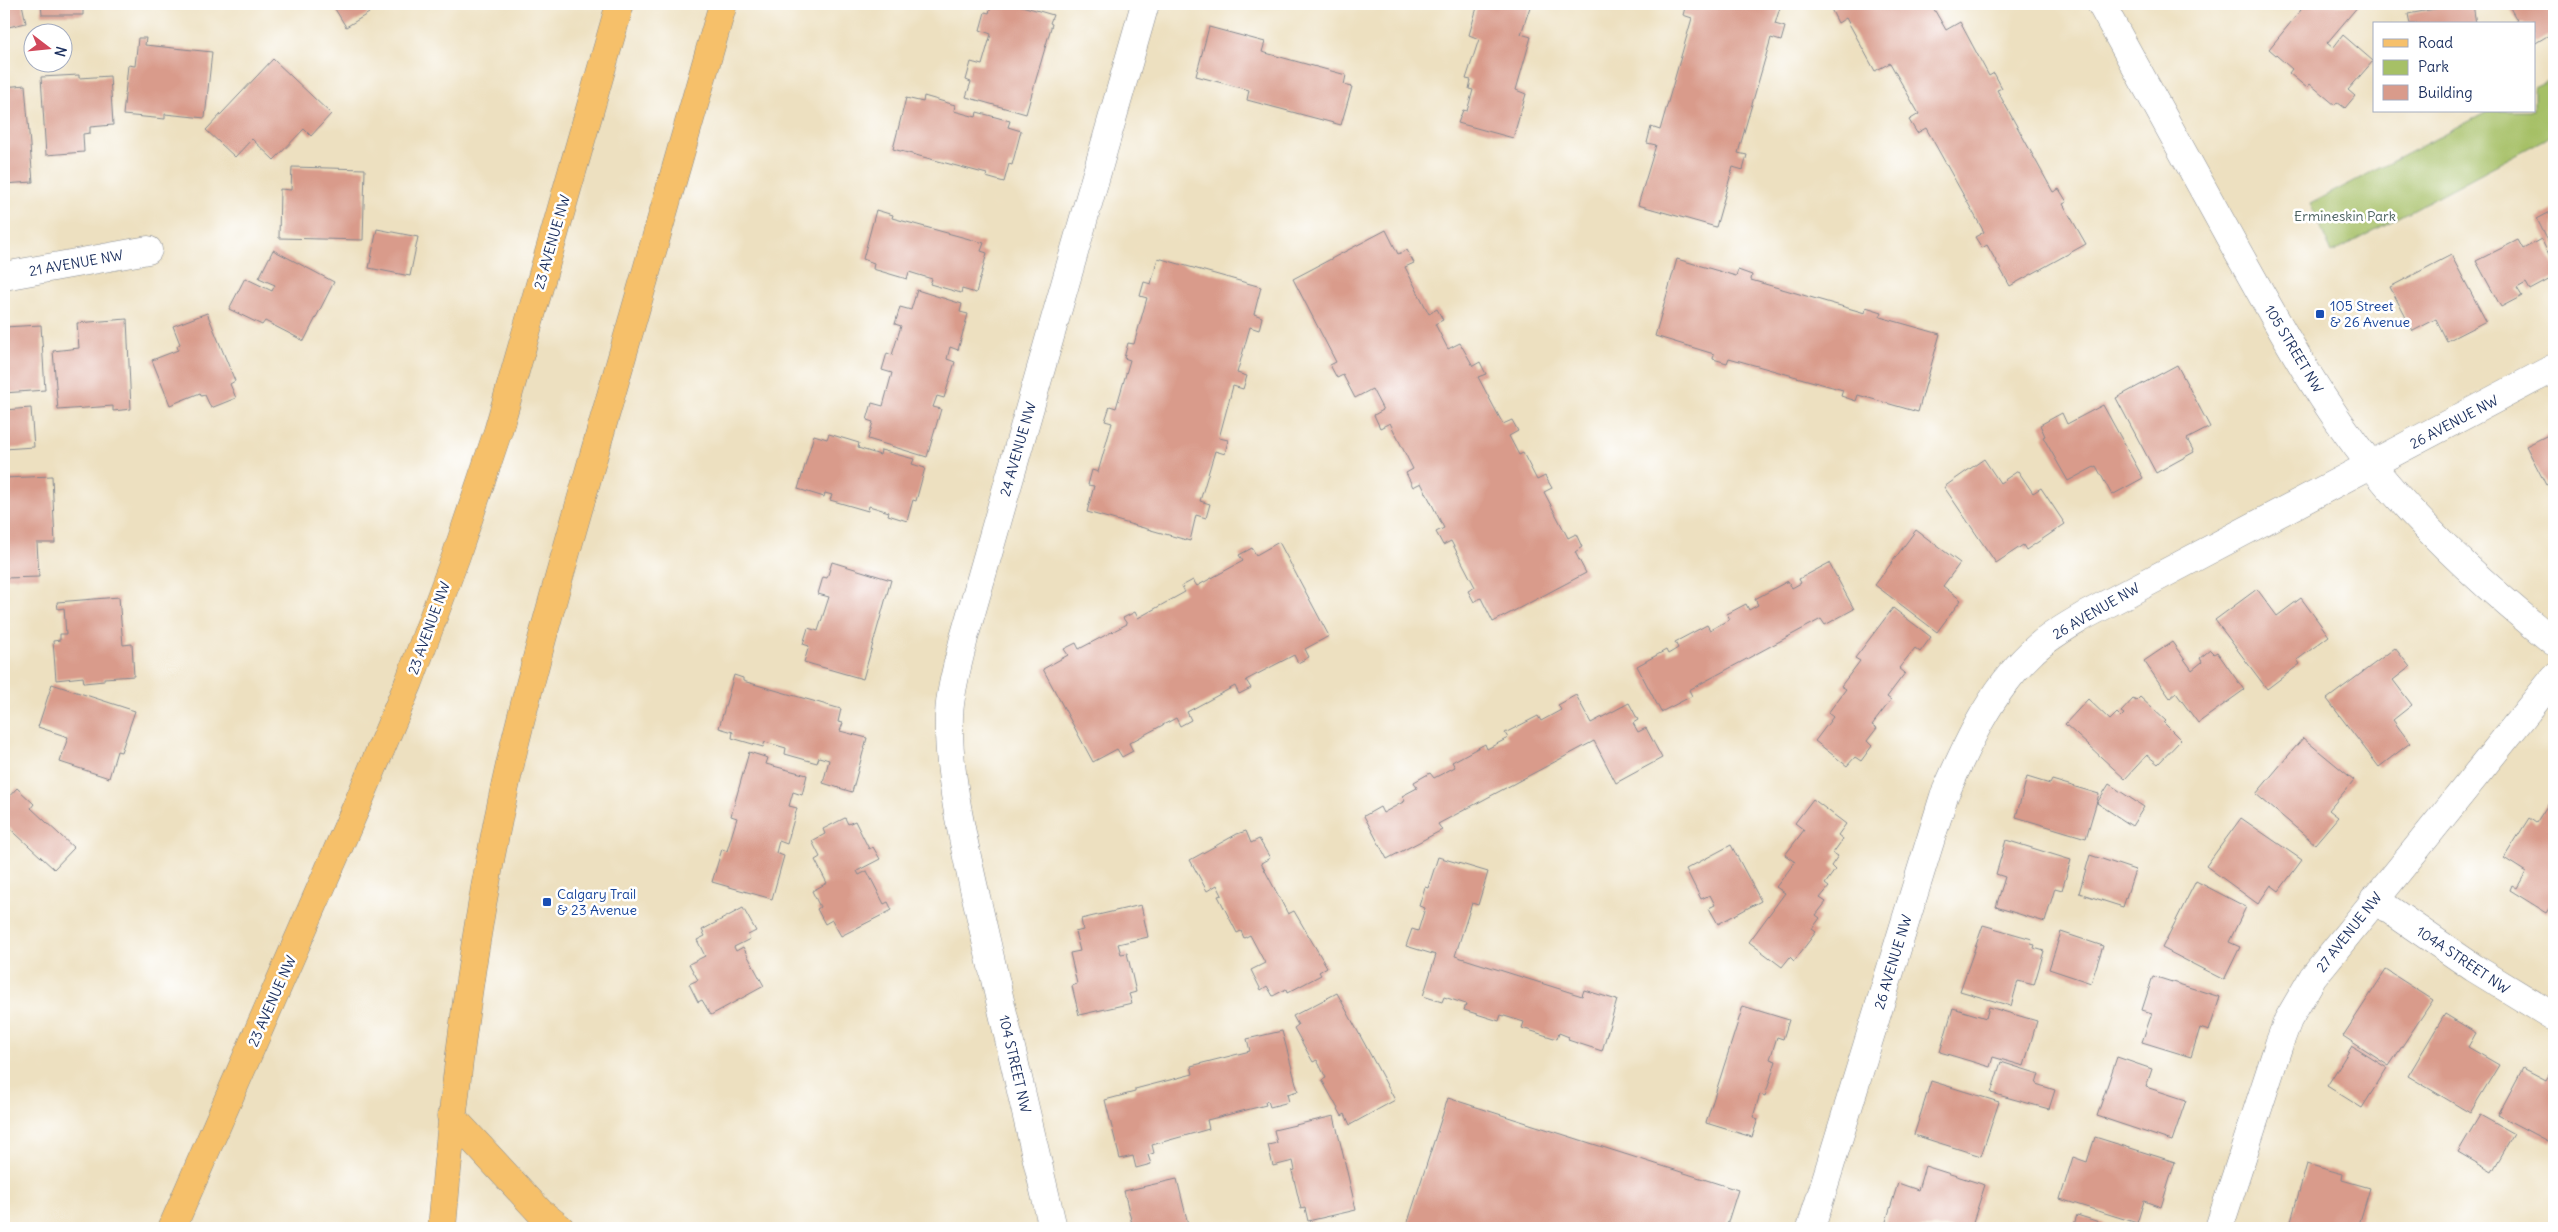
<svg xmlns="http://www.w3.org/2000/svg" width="2558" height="1232" viewBox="0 0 2558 1232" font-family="Delius,sans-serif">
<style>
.green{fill:#a6c066;stroke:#607862}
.building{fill:#d99b8b}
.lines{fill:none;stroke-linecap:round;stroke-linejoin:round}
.minor-casing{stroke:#84888f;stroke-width:29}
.major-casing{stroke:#84888f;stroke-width:29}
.minor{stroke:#fff;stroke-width:28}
.major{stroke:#f6c06b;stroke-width:28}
.transit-dot{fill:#1a4fb4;stroke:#fff;stroke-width:2}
.labels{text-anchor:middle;stroke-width:5;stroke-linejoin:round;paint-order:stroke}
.park-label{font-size:14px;fill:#4c6261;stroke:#fff}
.street-label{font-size:14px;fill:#1b2f5e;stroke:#fff}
.transit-label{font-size:14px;fill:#164399;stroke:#fff;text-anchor:start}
</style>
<rect width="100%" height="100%" fill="#fff"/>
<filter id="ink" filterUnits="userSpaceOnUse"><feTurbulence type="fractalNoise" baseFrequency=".02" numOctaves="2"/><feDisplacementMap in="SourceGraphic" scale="10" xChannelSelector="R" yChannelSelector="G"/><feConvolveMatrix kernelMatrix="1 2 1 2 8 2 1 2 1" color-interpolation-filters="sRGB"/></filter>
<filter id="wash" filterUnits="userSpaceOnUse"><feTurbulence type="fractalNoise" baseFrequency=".0096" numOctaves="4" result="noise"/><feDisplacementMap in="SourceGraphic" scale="20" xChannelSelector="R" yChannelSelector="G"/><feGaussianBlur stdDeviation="1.12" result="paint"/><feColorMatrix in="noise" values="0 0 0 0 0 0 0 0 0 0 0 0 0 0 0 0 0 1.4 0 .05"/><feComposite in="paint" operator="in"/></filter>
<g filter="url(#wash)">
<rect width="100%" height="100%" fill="#ede0c0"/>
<path class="green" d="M2554 78V134L2332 253 2310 204 2489 111H2534V88Z"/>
<g id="blocks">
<g class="building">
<path d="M4 4H22L26 23 4 28Z"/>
<path d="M41 4H83V15H42Z"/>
<path d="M332 4H371L366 7 369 13 346 27Z"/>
<path d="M992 4H1015L1053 15 1050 23 1052 24 1026 114 966 97 971 82 966 80 971 62 982 65 991 34 980 30 985 12 989 13Z"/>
<path d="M1478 4H1531L1521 34 1531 37 1516 90 1526 94 1513 138 1458 123 1463 110 1467 111 1473 90 1469 89 1471 80 1466 79 1479 39 1469 35Z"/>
<path d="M1686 4H1781L1775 24 1785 27 1781 41 1771 38 1738 153 1747 155 1743 170 1733 167 1716 227 1638 205 1656 145 1647 143 1651 127 1660 130 1692 18 1683 15Z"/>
<path d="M1835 4H1931L1946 30 1960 22 1989 76 1994 73 2002 88 1997 90 2053 192 2059 189 2067 202 2063 204 2086 244 2010 286 1987 245 1982 248 1975 237 1984 232 1926 128 1917 133 1909 120 1919 114 1890 63 1875 71 1846 18 1838 23 1831 9 1836 6Z"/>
<path d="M2302 4 2359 5 2327 43 2333 48 2343 35 2373 61 2348 90 2355 96 2345 108 2337 102 2335 105 2310 84 2307 88 2289 73 2292 69 2269 49 2301 10 2299 8Z"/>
<path d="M2446 4H2473L2476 24H2410L2408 14 2440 8 2439 5Z"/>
<path d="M2508 4H2554V32L2534 44V24H2519Z"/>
<path d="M1209 27 1265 42 1262 52 1346 75 1344 85 1352 87 1341 125 1247 100 1249 90 1196 76Z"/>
<path d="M138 38H146L145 45 212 52 205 118 165 114V119L123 115 128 65 135 66Z"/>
<path d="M273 59 331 114 311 136 304 129 274 160 252 139 235 157 206 130Z"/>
<path d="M79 75V78L110 76 113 125 90 127V133L83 134 84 152 46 155 41 77Z"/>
<path d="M25 85 33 182 4 184V87Z"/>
<path d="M924 96 955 105 954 111 976 117 977 112 1010 121 1008 127 1021 131 1012 165 1009 164 1004 182 986 177 987 174 893 149 906 98 923 102Z"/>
<path d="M292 167 365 169 363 240 279 238 280 189 291 190Z"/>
<path d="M876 210 893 215 892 218 984 243 981 251 987 253 976 293 962 289 961 293 930 284 932 279 909 272 907 279 873 269 874 263 863 259Z"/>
<path d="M2554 210V253L2537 219Z"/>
<path d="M377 229 418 237 410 276 369 268Z"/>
<path d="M1386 230 1398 254 1407 250 1414 263 1405 267 1429 314 1437 309 1443 320 1435 324 1448 349 1460 343 1473 366 1480 362 1486 374 1478 377 1503 424 1512 420 1518 431 1509 436 1519 455 1523 453 1537 480 1545 476 1552 488 1544 492 1568 538 1576 534 1582 547 1575 552 1586 573 1493 622 1481 598 1474 602 1468 591 1475 587 1451 541 1443 545 1436 532 1444 528 1421 483 1413 487 1406 473 1413 469 1390 423 1380 428 1374 415 1383 410 1372 389 1355 398 1343 375 1337 378 1330 365 1336 362 1293 279Z"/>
<path d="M2541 239 2554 264V277L2530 290 2526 283 2517 288 2522 296 2501 307 2476 261 2518 240 2523 249Z"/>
<path d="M273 250 334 282 304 341 265 321 262 325 229 309 245 278 272 291 275 285 259 278Z"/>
<path d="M2451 255 2486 321 2447 341 2436 319 2413 331 2390 287Z"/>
<path d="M1158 258 1261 287 1254 314 1262 317 1259 330 1250 327 1237 373 1247 376 1243 389 1233 386 1219 438 1228 440 1225 454 1215 451 1200 501 1210 504 1206 518 1196 515 1190 541 1087 512 1094 486 1088 485 1092 470 1098 472 1112 423 1105 421 1110 406 1116 408 1130 360 1124 358 1128 343 1134 344 1147 298 1140 296 1144 282 1151 284Z"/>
<path d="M1677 259 1736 276 1738 270 1752 275 1751 280 1865 313 1866 307 1882 312 1880 317 1940 334 1918 412 1858 395 1856 401 1841 396 1843 390 1729 358 1727 363 1713 359 1714 354 1655 336Z"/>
<path d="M917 290 962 304 960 312 968 314 958 350 950 347 947 359 955 362 944 398 937 396 933 407 941 409 927 457 868 439 873 422 867 420 872 403 883 406 892 373 882 370 887 353 892 355 901 326 895 324 900 307 911 310Z"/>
<path d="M207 313 235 381 230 384 236 398 211 408 205 395 201 396 200 393 170 405 152 360 178 350 177 346 180 344 173 326Z"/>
<path d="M127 319 131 409 113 411V406L58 410 53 351 79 348 77 323Z"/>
<path d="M41 325 45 390 4 393V327Z"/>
<path d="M2177 365 2210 427 2187 439 2194 452 2156 473 2116 398Z"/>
<path d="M2103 405 2143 478 2112 495 2096 466 2068 481 2043 437 2045 436 2040 425 2062 413 2067 424Z"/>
<path d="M31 408 34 447 4 449V410Z"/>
<path d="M2554 432V481L2546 485 2526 446Z"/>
<path d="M829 434 859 443 858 448 880 455 881 450 914 459 912 464 925 468 916 501 913 500 907 521 888 515 889 512 869 506 868 511 830 500 832 495 825 493 824 497 798 489 814 435 827 439Z"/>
<path d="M1984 459 2000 483 2018 471 2033 493 2041 488 2065 524 2026 550 2023 545 1996 563 1944 487Z"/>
<path d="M52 476 55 543H37L39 577 4 578V478Z"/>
<path d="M1916 530 1960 563 1943 586 1961 600 1937 632 1875 585Z"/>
<path d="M1279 542 1329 636 1305 649 1309 657 1298 663 1294 655 1246 680 1251 688 1239 694 1235 686 1187 712 1191 720 1180 726 1176 718 1129 743 1133 751 1122 757 1117 749 1093 762 1043 669 1068 655 1064 649 1076 643 1079 649 1127 624 1123 618 1135 612 1138 618 1185 592 1182 586 1193 580 1197 586 1243 561 1239 555 1252 548 1256 555Z"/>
<path d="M832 562 891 580 863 679 804 662 809 646 803 644 808 628 818 631 829 597 818 594 823 577 827 578Z"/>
<path d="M1829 563 1854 609 1825 625 1821 619 1689 690 1692 696 1661 712 1637 666 1666 650 1668 654 1678 648 1675 642 1707 625 1710 630 1730 619 1727 614 1746 604 1749 610 1758 605 1755 599 1788 581 1792 588 1801 583 1799 579Z"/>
<path d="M2257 589 2277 616 2301 598 2329 636 2297 660 2300 664 2267 689 2215 620Z"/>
<path d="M119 597 123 645 132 644 134 676 104 678V681L84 683 83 677 56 680 53 641 60 640V634H66L64 608 58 609 57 602Z"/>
<path d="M1893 608 1931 637 1920 652 1915 648 1899 668 1905 673 1887 697 1891 700 1872 725 1877 728 1867 741 1872 746 1861 761 1855 757 1847 766 1815 741 1833 717 1828 713 1846 689 1841 686 1860 661 1855 658Z"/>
<path d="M2172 642 2192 670 2202 662 2200 658 2210 650 2214 654 2217 652 2244 690 2198 723 2176 693 2170 698 2144 661Z"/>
<path d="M2395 648 2410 667 2393 680 2412 705 2393 720 2410 743 2379 767 2327 699Z"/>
<path d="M734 675 743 678V681L841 709 838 722 843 723 840 731 867 738 852 792 823 783 829 760 819 757 817 763 785 754 786 748 765 742 763 747 732 738 733 732 719 728Z"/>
<path d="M52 684 135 711 121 752 117 751 109 778 60 762 68 737 38 727Z"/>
<path d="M1576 695 1591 723 1629 703 1638 720 1633 723 1638 732 1646 728 1662 758 1616 783 1594 741 1438 824 1442 830 1387 859 1364 816 1380 807 1383 813 1405 801 1402 796 1417 788 1414 782 1430 773 1434 778 1455 767 1452 762 1485 744 1487 749 1508 738 1505 733 1538 716 1541 721 1561 710 1558 705Z"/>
<path d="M2140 697 2166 721 2164 723 2181 740 2158 764 2147 755 2125 779 2065 724 2088 699 2110 720 2117 713 2121 717 2124 714 2121 712 2133 699 2136 701Z"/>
<path d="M2303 738 2354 780 2329 810 2338 817 2315 844 2256 794Z"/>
<path d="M749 752 768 758 766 764 807 775 802 795 793 792 789 806 797 808 787 844 779 841 776 853 784 856 772 899 712 882 722 849 727 851 737 818 731 816Z"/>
<path d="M2027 777 2050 784 2052 780 2099 794 2086 838 2016 817Z"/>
<path d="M2109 784 2144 807 2132 826 2097 803Z"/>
<path d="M17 788 34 804 31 808 74 848 54 869 4 823V802Z"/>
<path d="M1813 799 1846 824 1838 835 1843 839 1833 853 1838 856 1831 866 1835 870 1825 884 1829 887 1820 898 1826 902 1816 915 1820 918 1812 929 1816 932 1794 961 1790 957 1782 967 1749 942 1785 893 1776 887 1795 862 1785 855 1804 830 1795 823Z"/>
<path d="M2549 803 2554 806V902L2547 913 2510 890 2512 885 2517 888 2526 872 2504 858 2529 818 2536 823Z"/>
<path d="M845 818 848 824 855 821 869 849 873 847 880 859 857 871 859 875 867 871 884 904 888 902 892 910 841 936 832 920 825 924 817 909 820 907 812 891 827 883 815 860 820 857 812 841 825 834 823 829Z"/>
<path d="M2241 818 2302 860 2279 891 2271 885 2258 904 2206 866Z"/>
<path d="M1246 831 1251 843 1259 839 1270 858 1261 863 1288 914 1294 911 1327 967 1319 972 1321 975 1287 993 1286 989 1273 996 1267 986 1261 990 1251 970 1265 963 1250 935 1244 938 1241 931 1237 933 1218 896 1222 895 1217 885 1207 891 1190 860 1237 834Z"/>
<path d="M2006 840 2071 860 2062 890 2055 888 2045 922 1996 907 2005 877 1996 874Z"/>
<path d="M1731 845 1761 901 1718 924 1709 908 1715 905 1710 895 1701 899 1686 869Z"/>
<path d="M2090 855 2135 870 2123 907 2079 893Z"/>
<path d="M1438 857 1488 872 1478 905 1472 903 1455 956 1582 996 1584 990 1617 1000 1602 1051 1568 1040 1569 1037 1559 1033 1557 1039 1522 1028 1524 1022 1501 1015 1499 1021 1464 1010 1466 1004 1444 997 1442 1002 1423 996 1436 955 1406 946 1412 929 1418 931 1425 908 1419 906 1425 887 1428 888Z"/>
<path d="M2196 881 2246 907 2229 942 2240 947 2224 980 2162 948Z"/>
<path d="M1141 905 1148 937 1118 944 1121 954 1127 953 1136 992 1129 994 1132 1003 1079 1015 1072 986 1077 984 1070 953 1080 951 1075 932 1083 930 1081 919Z"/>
<path d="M743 908 756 931 748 935 750 939 734 947 736 951 743 947 764 986 711 1015 702 1000 698 1002 689 984 698 980 689 964 705 956 697 940 705 936 702 930Z"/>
<path d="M1983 925 2032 939 2031 944 2035 945 2034 948 2044 951 2034 985 2018 981 2011 1006 1960 991Z"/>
<path d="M2061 932 2103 946 2091 983 2049 969Z"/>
<path d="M2386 970 2433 1000 2389 1066 2343 1036Z"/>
<path d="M2153 976 2220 997 2209 1031 2200 1028 2191 1057 2142 1042 2152 1013 2142 1010Z"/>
<path d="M1337 993 1395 1100 1350 1125 1345 1114 1342 1116 1322 1080 1326 1078 1317 1060 1313 1062 1294 1028 1298 1025 1293 1016Z"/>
<path d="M1743 1006 1789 1020 1783 1039 1777 1037 1770 1059 1776 1061 1765 1096 1760 1094 1753 1117 1758 1119 1752 1137 1706 1123Z"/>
<path d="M1989 1007 2037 1021 2024 1066 1993 1057 1990 1067 1940 1052 1953 1008 1986 1018Z"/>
<path d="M2445 1014 2476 1033 2468 1047 2499 1065 2470 1113 2408 1076Z"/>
<path d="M1282 1031 1298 1091 1287 1094 1289 1102 1270 1107 1268 1101 1265 1102 1266 1105 1207 1120 1209 1129 1152 1145 1154 1153 1148 1155 1151 1164 1136 1168 1133 1156 1120 1159 1105 1100 1135 1092V1089L1193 1074 1191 1066 1250 1051 1247 1039Z"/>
<path d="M2352 1046 2387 1068 2362 1108 2327 1086Z"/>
<path d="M2117 1057 2152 1069 2146 1087 2186 1100 2172 1141 2097 1116Z"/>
<path d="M2001 1062 2039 1074 2036 1084 2055 1090 2049 1109 1991 1093Z"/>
<path d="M2523 1068 2546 1080 2550 1073 2554 1075V1138L2551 1143 2498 1115Z"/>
<path d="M1931 1081 1999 1102 1981 1156 1914 1135Z"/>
<path d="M1448 1098 1738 1190 1726 1228H1406Z"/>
<path d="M2480 1115 2514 1134 2492 1172 2458 1152Z"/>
<path d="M1334 1116 1356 1210 1308 1221 1305 1208 1301 1209 1292 1171 1295 1170 1293 1161 1273 1166 1268 1145 1277 1143 1274 1130Z"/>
<path d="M2095 1137 2175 1162 2161 1207 2144 1201 2137 1223 2060 1199 2073 1157 2087 1162Z"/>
<path d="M2307 1164 2343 1174 2342 1180 2370 1188 2358 1228H2305L2290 1224Z"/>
<path d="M1925 1166 1985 1185 1971 1228H1884L1898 1183 1918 1190Z"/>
<path d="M1177 1179 1189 1228H1133L1124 1191Z"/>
<path d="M2077 1215 2118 1228H2073Z"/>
</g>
</g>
</g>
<g filter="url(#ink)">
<use href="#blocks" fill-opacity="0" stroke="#84888f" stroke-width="1"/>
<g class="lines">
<g class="minor-casing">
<g id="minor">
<path d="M2101 4C2146 85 2190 166 2235 247 2277 322 2318 399 2372 466 2425 532 2489 590 2554 642"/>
<path d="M4 276 148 250"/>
<path d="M2374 899 2474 968 2554 1017"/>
<path d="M1053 1228C1030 1131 1008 1034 985 936 970 869 947 784 949 716 950 690 958 664 964 638L1145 4"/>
<path d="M1811 1228 1944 796C1966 746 1990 692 2031 653 2046 638 2066 627 2084 616L2554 368"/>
<path d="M2219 1228 2279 1044 2288 1020 2313 977 2554 678"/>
</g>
</g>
<g class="major-casing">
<g id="major">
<path d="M451 1116 540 1212 560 1228"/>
<path d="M172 1228 358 803 409 682 456 556 498 431 620 4"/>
<path d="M442 1228C455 1067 477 905 514 747 540 640 571 535 601 430 642 288 682 146 723 4"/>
</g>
</g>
<use href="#minor" class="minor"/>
<use href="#major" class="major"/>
</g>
</g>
<g class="transit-dot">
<rect x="2315" y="309" width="10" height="10" rx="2.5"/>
<rect x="542" y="897" width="10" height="10" rx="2.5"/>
</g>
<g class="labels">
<g class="park-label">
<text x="2345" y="221">Ermineskin Park</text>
</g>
<g class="street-label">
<text transform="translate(552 242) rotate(-74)" y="5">23 AVENUE NW</text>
<text transform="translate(76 263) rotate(-10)" y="5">21 AVENUE NW</text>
<text transform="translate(2294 349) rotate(59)" y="5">105 STREET NW</text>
<text transform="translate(2454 422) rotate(-28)" y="5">26 AVENUE NW</text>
<text transform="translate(1018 449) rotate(-74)" y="5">24 AVENUE NW</text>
<text transform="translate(2096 611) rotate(-30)" y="5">26 AVENUE NW</text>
<text transform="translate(429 628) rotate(-70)" y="5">23 AVENUE NW</text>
<text transform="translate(2349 932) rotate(-52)" y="5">27 AVENUE NW</text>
<text transform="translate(2463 960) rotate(34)" y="5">104A STREET NW</text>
<text transform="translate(1893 962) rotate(-73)" y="5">26 AVENUE NW</text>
<text transform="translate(272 1001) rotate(-66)" y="5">23 AVENUE NW</text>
<text transform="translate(1015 1064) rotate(77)" y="5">104 STREET NW</text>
</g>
<g class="transit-label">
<text x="2330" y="311">105 Street<tspan x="2330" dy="16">&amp; 26 Avenue</tspan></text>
<text x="557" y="899">Calgary Trail<tspan x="557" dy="16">&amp; 23 Avenue</tspan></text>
</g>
</g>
<rect width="2558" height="1232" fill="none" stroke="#fff" stroke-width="20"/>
<rect x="2373" y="22" width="162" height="90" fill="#ffffff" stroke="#a4acbf"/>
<rect x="2383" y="39" width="25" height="8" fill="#f6c06b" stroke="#a4acbf"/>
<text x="2418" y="48" font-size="15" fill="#1b2f5e">Road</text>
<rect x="2383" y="60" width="25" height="15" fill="#a6c066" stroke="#a4acbf"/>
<text x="2418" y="72" font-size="15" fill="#1b2f5e">Park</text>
<rect x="2383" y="85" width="25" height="15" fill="#d99b8b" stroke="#a4acbf"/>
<text x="2418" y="98" font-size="15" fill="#1b2f5e">Building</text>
<g transform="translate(48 48) rotate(106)"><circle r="24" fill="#ffffff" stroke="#a4acbf"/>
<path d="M0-4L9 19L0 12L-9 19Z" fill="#d1495b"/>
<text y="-8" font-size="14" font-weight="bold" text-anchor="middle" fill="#1b2f5e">N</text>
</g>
</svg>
